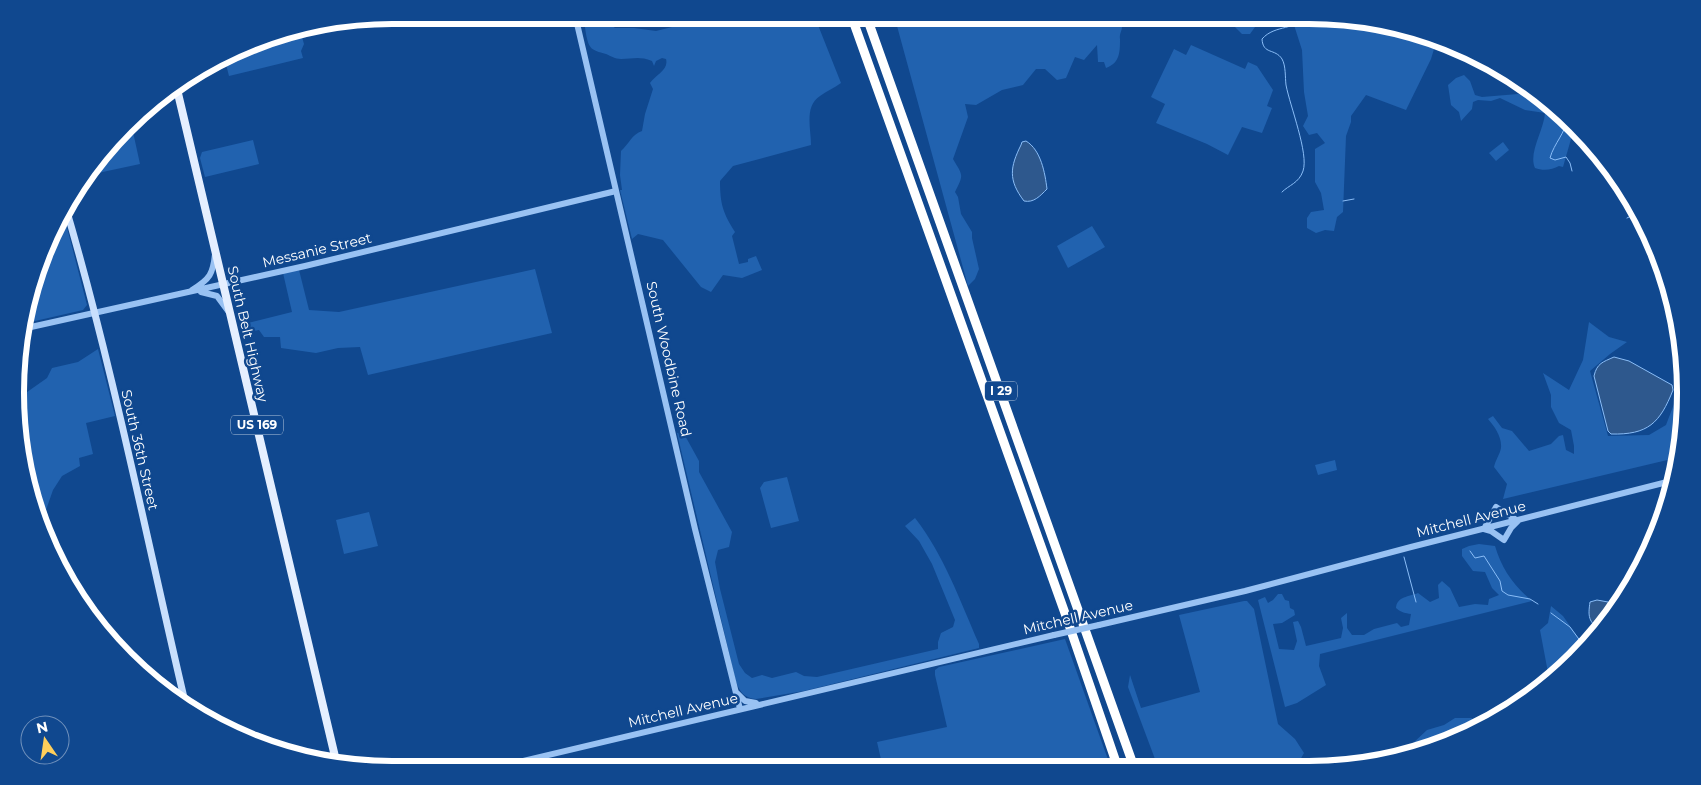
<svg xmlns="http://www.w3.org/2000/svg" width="1701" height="785" font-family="Montserrat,sans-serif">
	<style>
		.green { fill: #2162af }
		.water { fill: #2e588d; stroke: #8abdf7 }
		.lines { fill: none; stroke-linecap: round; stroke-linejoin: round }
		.stream { stroke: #8abdf7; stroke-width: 1 }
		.tertiary { stroke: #99c2f3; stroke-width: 6 }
		.secondary { stroke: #c8dffd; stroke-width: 7 }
		.primary { stroke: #e5efff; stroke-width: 8 }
		.motorway { stroke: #fff; stroke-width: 9 }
		.tertiary-bridge { stroke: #99c2f3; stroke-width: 6 }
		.labels { text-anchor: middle; stroke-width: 5; stroke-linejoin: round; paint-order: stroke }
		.shield { fill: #10488f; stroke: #b7c8dd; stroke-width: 1 }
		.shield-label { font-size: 12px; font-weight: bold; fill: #fff }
		.street-label { font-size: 14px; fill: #fff; stroke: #10488f }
		.rim { fill: none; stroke: #fff; stroke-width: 6 }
	</style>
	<rect width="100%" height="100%" fill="#10488f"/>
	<!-- green -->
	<path class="green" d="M 588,15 L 598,15 L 615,28 L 634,28 L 656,31 L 704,19 L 706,15 L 814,15 L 841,83 C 834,88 827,91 820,96 C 804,106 811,129 811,145 L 733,166 L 720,181 C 720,204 723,213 735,232 L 732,236 L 739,264 L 748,262 L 748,259 L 756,256 L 762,270 L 742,278 L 723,275 L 711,292 L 701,287 L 663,240 L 638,234 L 632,239 L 620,190 L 622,190 L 620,175 L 621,151 C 629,144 632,134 642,131 L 645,114 L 653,89 L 650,83 C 656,74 669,70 666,59 L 662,58 L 656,61 L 654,66 L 652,61 C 639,56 633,59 621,59 C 615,59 611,56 606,54 C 591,50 589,49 586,34 C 585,26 583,22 588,15 Z
		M 894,15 L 1122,15 C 1121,20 1122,22 1122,27 C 1122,31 1119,34 1120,39 C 1120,52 1120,63 1106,68 L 1104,62 L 1098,62 L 1097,45 L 1084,60 L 1075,57 L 1066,78 L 1057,80 L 1045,69 L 1036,69 L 1023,85 L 1002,90 L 976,105 L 965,104 L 968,117 L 953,159 C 963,176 964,174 955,192 L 958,197 L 961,214 L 972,232 L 972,238 L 979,269 L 975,279 L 968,286 Z
		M 1213,15 L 1309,15 L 1382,22 L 1437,39 L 1431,59 L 1406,110 L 1366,95 L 1351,116 L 1351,122 L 1346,136 L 1343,212 L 1337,217 L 1334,231 L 1325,230 L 1316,233 L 1307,228 L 1307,218 L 1311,212 L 1324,210 L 1321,193 L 1315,182 L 1315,149 L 1325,143 L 1317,133 L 1309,135 L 1303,126 L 1308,116 L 1304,92 L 1302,50 L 1294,25 L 1286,20 L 1260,20 L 1250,34 L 1242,34 L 1231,23 Z
		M 300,30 L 304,44 L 301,51 L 303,58 L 229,76 L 224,56 L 271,35 Z
		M 1191,45 L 1245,69 L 1248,62 L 1257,66 L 1273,90 L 1267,106 L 1272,108 L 1262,133 L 1242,127 L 1228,155 L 1207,144 L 1156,123 L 1165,104 L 1151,97 L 1174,49 L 1186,55 Z
		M 1464,75 L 1470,81 L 1475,95 L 1482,97 L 1518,94 L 1536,97 L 1538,95 L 1575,125 L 1563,167 L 1559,166 C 1552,170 1543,171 1535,168 C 1528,153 1544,130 1545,113 L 1525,110 L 1500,98 L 1491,101 L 1478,100 L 1473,102 L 1472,109 L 1461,121 L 1459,112 L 1451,105 L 1448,85 L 1456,78 Z
		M 133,132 L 140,164 L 98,173 L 99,164 L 122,135 Z
		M 253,140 L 259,164 L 205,177 L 200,158 L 202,152 Z
		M 1503,142 L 1509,150 L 1496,161 L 1489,153 Z
		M 63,212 L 87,305 L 83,310 L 22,324 L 22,319 Z
		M 1092,226 L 1105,247 L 1068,268 L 1057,246 Z
		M 535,269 L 552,333 L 368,375 L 360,347 L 338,348 L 316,353 L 281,348 L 280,337 L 264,337 L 259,330 L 250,332 L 244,324 L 292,312 L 283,273 L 299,270 L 309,310 L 339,312 Z
		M 1589,322 L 1609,337 L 1627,342 L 1610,354 L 1590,371 L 1608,436 L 1649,435 L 1666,425 L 1682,383 L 1685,401 L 1680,457 L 1503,499 L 1507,484 L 1494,467 C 1495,461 1500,454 1501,448 C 1502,437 1495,427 1488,419 L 1493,416 L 1502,428 L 1512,431 L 1529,451 L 1551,444 L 1559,436 L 1563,435 L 1566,450 L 1574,454 L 1574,446 L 1571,430 L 1559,423 L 1551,407 L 1551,395 L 1543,373 L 1569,390 L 1583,360 Z
		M 98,349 L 115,416 L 86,423 L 93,454 L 79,458 L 80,466 L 62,476 L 53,490 L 46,510 L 55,550 L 65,560 L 57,562 L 43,531 L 31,482 L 28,482 L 18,442 L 20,397 L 47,378 L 52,368 L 78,362 Z
		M 683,432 L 699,461 L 699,472 L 732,532 L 729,547 L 718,550 L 715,562 L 720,589 L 739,664 L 745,673 L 752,678 L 762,675 L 772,678 L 796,672 L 804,676 L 817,677 L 938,649 L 938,642 L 941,633 L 953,627 L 955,620 L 932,564 L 919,541 L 905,526 L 915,518 C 944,555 960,601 979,644 L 979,648 L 804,691 L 756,699 C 744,698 740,692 736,682 L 677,433 Z
		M 1335,460 L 1337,470 L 1318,475 L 1315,465 Z
		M 787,477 L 799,521 L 771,528 L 760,488 L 764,482 Z
		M 369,512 L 378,546 L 344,554 L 336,520 Z
		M 1479,544 L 1495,546 C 1502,569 1513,585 1532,601 L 1320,654 L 1319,666 L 1326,685 L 1297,703 L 1285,707 L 1258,600 L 1265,597 L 1268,603 L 1273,600 L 1278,594 L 1282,594 L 1285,600 L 1289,601 L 1290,608 L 1294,610 L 1295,615 L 1282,623 L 1273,624 L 1279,649 L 1294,650 L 1297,641 L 1293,622 L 1298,621 L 1301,627 L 1306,646 L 1341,638 L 1343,628 L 1341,618 L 1347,613 L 1347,628 L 1352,635 L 1364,635 L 1374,629 L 1397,623 L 1401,627 L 1409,625 L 1411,614 C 1405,613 1402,613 1396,608 C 1397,596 1409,597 1418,593 L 1430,602 L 1439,598 L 1438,585 L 1442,581 L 1450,588 L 1459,607 L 1475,604 L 1488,605 L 1489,599 L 1499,595 L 1492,588 L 1485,572 L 1473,571 L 1462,556 L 1462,549 L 1469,546 Z
		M 1244,601 L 1247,601 L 1254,609 L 1278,724 L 1295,739 L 1304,753 L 1300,760 L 1303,767 L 1158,767 L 1128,687 L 1130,675 L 1141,708 L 1200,692 L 1179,615 Z
		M 1551,606 L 1563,616 L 1584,646 L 1539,692 L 1517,704 L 1549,678 L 1540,630 L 1548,623 Z
		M 1065,639 L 1111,768 L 883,768 L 877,742 L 947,727 L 935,675 L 935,670 L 939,667 Z
		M 1455,718 L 1471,718 L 1481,723 L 1486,722 L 1453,741 L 1361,766 L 1374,757 L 1412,744 L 1427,730 L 1444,725 Z"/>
	<!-- water -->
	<path class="water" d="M 1026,141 C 1041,150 1045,173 1047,189 C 1040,196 1034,203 1024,201 C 1008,180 1010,167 1021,145 L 1022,142 Z
		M 1614,357 L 1629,361 L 1672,385 L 1673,390 C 1660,423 1648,435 1611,434 L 1608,431 L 1594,376 C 1597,363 1603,362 1614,357 Z
		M 1597,600 L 1608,602 L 1615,609 L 1608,622 L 1601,630 C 1588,622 1588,616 1590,602 Z"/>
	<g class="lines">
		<!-- stream -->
		<path class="stream" d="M 1213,15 L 1215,19 L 1229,25 L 1233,15
			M 1567,118 C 1566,133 1554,143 1550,158 L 1555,160 L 1566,157 L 1570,163 L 1572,171
			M 1282,192 C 1289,185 1299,183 1303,171 C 1309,154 1290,106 1286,85 C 1285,77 1286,66 1282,59 C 1275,48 1263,55 1262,39 C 1275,24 1297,31 1307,15
			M 1343,201 L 1354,199
			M 1627,218 L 1633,215 L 1637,211
			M 1470,551 L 1475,558 L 1484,556 L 1500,581 L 1502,591 L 1508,595 L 1530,599 L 1538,604
			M 1404,557 L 1416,602
			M 1551,613 L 1570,627 L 1584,646"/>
		<!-- tertiary -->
		<path class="tertiary" d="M 575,15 L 695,529 L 740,709
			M 192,290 C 210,279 213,274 215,254
			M 201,292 L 217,296 L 228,311
			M 22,329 L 305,266 L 616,191
			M 1496,507 L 1518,521 L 1511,528 L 1504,540 L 1491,531 L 1484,529 Z
			M 1099,625 L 1245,591 L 1411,547 L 1675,480
			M 737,693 L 745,701 L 756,703
			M 485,770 L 1054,635"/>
		<!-- secondary -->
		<path class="secondary" d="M 65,205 C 113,368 146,536 185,702"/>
		<!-- primary -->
		<path class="primary" d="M 176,85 L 337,765"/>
		<!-- motorway -->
		<path class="motorway" d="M 851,15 L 1066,616 L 1118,768
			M 866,15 L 1134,767"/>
		<!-- tertiary-bridge -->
		<path class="tertiary-bridge" d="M 1054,635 L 1099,625"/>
	</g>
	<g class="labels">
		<!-- shield labels -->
		<g class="shield">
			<rect x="985" y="381.5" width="32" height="19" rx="4"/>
			<rect x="231" y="415.5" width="52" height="19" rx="4"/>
		</g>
		<g class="shield-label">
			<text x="1001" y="395">I 29</text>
			<text x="257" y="429">US 169</text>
		</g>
		<!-- street labels -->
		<g class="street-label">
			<text transform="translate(317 250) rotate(-13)" y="5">Messanie Street</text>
			<text transform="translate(248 334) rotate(77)" y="5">South Belt Highway</text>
			<text transform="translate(669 359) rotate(77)" y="5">South Woodbine Road</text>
			<text transform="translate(140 450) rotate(77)" y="5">South 36th Street</text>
			<text transform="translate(1471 519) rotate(-14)" y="5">Mitchell Avenue</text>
			<text transform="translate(1078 617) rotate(-13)" y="5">Mitchell Avenue</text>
			<text transform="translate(683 710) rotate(-13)" y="5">Mitchell Avenue</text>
		</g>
	</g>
	<!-- crop -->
	<path d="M0 0H1701V785H0ZM392 24H1309A368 368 0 0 1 1677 392V393A368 368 0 0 1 1309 761H392A368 368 0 0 1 24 393V392A368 368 0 0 1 392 24Z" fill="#10488f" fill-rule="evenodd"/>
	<path class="rim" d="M392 24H1309A368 368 0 0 1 1677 392V393A368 368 0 0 1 1309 761H392A368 368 0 0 1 24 393V392A368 368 0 0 1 392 24Z"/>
	<!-- north arrow -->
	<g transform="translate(45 740) rotate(347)"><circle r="24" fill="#10488f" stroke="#7091bc"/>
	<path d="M0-4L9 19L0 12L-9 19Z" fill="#ffcf5b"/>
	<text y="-8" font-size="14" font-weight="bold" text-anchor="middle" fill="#ffffff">N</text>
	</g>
</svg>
